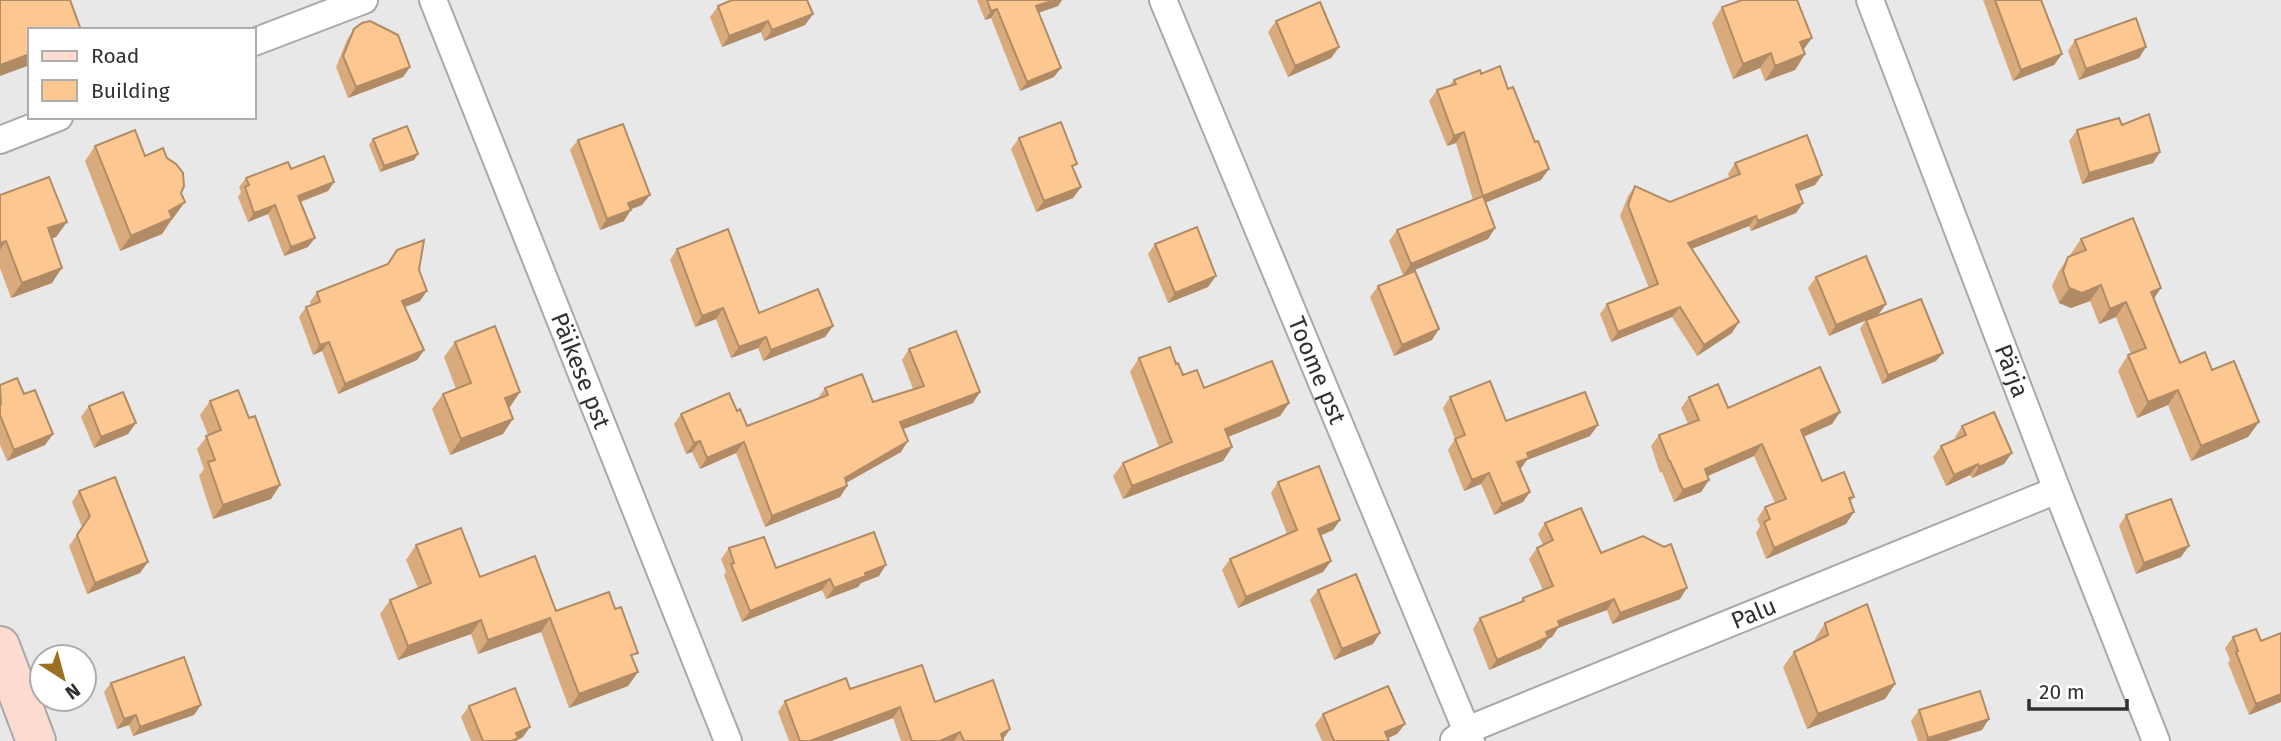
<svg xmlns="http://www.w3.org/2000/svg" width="2281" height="741" font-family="'Fira Sans',sans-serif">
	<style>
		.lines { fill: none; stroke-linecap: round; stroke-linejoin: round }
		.street-casing { stroke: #a9a9ab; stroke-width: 30 }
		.secondary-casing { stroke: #a9a9ab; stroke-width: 42 }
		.street { stroke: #fff; stroke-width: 26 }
		.secondary { stroke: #fedbd0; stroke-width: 38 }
		.wall { fill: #d9ab7c }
		.shaded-wall { fill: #b08b65 }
		.building { fill: #fcc790; stroke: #b08b65; stroke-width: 2 }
		.labels { text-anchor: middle; stroke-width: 5; stroke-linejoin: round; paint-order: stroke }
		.street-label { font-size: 24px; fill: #313132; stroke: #fff }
	</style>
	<rect width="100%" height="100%" fill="#e8e8e9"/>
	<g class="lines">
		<defs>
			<g id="street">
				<path id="s1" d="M 433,0 L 728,741"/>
				<path id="s2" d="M 1163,0 L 1471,741"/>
				<path id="s3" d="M 1870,0 L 2057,490 L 2156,741"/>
				<path d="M 254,42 L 364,0"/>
				<path d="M 0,140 L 59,117"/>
				<path id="s4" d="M 1454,740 L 1467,730 L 2057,490"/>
			</g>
			<path id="secondary" d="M 0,646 L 36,741"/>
		</defs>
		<!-- street casing -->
		<use href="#street" class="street-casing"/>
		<!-- secondary casing -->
		<use href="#secondary" class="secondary-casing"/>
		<!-- street -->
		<use href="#street" class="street"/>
		<!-- secondary -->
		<use href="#secondary" class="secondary"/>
	</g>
	<!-- wall -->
	<path class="wall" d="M 977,0 L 1062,0 L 1058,6 L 1038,13 L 1054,77 L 1020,91 L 991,18 L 985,20 Z
		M 1983,0 L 2041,0 L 2062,54 L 2054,65 L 2013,81 Z
		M 718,6 L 813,14 L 805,25 L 764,41 L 761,32 L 722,47 L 710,17 Z
		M 1722,7 L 1803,49 L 1805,54 L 1795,70 L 1765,81 L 1760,68 L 1733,79 L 1712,23 Z
		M 1276,21 L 1339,47 L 1331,58 L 1288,77 L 1268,32 Z
		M 354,29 L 410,67 L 403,77 L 348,98 L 336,67 L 347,40 Z
		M 2075,40 L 2146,47 L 2139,58 L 2079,80 L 2068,51 Z
		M 1481,74 L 1541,180 L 1485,202 L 1495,228 L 1488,239 L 1403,275 L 1389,241 L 1397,230 L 1473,200 L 1456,143 L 1447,146 L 1429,101 L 1437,90 L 1450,85 L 1454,80 Z
		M 2122,125 L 2160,152 L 2153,163 L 2082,184 L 2069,141 L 2077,130 Z
		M 1019,138 L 1074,169 L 1081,187 L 1073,198 L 1036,212 L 1011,149 Z
		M 373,139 L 418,154 L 414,160 L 380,172 L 369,145 Z
		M 578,140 L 642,205 L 631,209 L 624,221 L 600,230 L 570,150 Z
		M 95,146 L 145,156 L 181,193 L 174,217 L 162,234 L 120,251 L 85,161 Z
		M 1735,163 L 1822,175 L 1815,185 L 1799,191 L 1803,203 L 1796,213 L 1751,231 L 1749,226 L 1692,249 L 1732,333 L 1697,356 L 1672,317 L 1611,342 L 1600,314 L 1607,304 L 1649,288 L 1620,216 L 1628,196 L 1635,186 L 1670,202 L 1730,178 L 1728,174 Z
		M 291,169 L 334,182 L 328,191 L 301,202 L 308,247 L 284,256 L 268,214 L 248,222 L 238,197 L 241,192 L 239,187 L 246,178 Z
		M 0,195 L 67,222 L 56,237 L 52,238 L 52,283 L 11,298 L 0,268 Z
		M 2081,239 L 2154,298 L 2180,363 L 2212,370 L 2259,422 L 2248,437 L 2191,461 L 2168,405 L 2137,418 L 2118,371 L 2128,355 L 2131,354 L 2116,317 L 2099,324 L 2090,301 L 2071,308 L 2059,303 L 2052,286 L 2058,273 L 2068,257 L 2071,256 L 2070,255 Z
		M 1155,244 L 1208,287 L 1168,303 L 1148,254 Z
		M 677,249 L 759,313 L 833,326 L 825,337 L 763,361 L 758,348 L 731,358 L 716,319 L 695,327 L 670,260 Z
		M 387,264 L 419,270 L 420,301 L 404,307 L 424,350 L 417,360 L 338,394 L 322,351 L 313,355 L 299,317 L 306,307 L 311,305 L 310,302 L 317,292 Z
		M 1816,277 L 1886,304 L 1878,315 L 1829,336 L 1808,288 Z
		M 1378,286 L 1432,340 L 1394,356 L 1370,297 Z
		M 1866,320 L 1936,361 L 1882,384 L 1860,329 Z
		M 455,342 L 509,407 L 503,434 L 450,455 L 432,409 L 443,394 L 456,389 L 444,357 Z
		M 909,349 L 973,403 L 903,429 L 901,452 L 846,483 L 847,486 L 840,497 L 765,527 L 736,453 L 700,469 L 692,452 L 686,454 L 674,424 L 681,414 L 737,411 L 747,426 L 818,398 L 825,388 L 873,402 L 913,389 L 902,360 Z
		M 1139,358 L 1176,364 L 1183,375 L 1204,388 L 1289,403 L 1280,416 L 1228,437 L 1232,447 L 1223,461 L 1123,499 L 1113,476 L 1123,463 L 1159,447 L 1130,372 Z
		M 0,385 L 24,394 L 53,434 L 45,445 L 7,461 L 0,445 Z
		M 1450,397 L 1506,421 L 1590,436 L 1527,460 L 1520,469 L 1530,492 L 1523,502 L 1494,515 L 1481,484 L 1464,491 L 1448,450 L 1455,439 L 1443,408 Z
		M 1689,397 L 1728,408 L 1840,412 L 1832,424 L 1804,437 L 1822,481 L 1854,497 L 1850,502 L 1846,524 L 1766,559 L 1756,533 L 1760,526 L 1757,519 L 1765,507 L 1775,503 L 1754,456 L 1707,476 L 1709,480 L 1701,492 L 1674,502 L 1662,472 L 1660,473 L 1651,446 L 1659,435 L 1688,424 L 1681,408 Z
		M 210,401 L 249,418 L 280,485 L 271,499 L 213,519 L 199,476 L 204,469 L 197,449 L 208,435 L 200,415 Z
		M 89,406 L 136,423 L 128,434 L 94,448 L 81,417 Z
		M 1962,426 L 2004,464 L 1972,478 L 1970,475 L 1946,486 L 1933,457 L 1941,446 L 1956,440 L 1955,437 Z
		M 1278,482 L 1340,520 L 1333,530 L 1320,536 L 1331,561 L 1323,572 L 1238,608 L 1222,570 L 1230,559 L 1287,534 L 1271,493 Z
		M 79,491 L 140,573 L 87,594 L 69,546 L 82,527 L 72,502 Z
		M 2126,515 L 2181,557 L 2136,574 L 2119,526 Z
		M 1545,523 L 1601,553 L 1680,599 L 1612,624 L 1607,610 L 1558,628 L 1552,637 L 1548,639 L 1541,648 L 1489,670 L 1473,629 L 1480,618 L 1519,603 L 1523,598 L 1543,590 L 1529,559 L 1537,548 L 1543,545 L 1538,534 Z
		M 416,545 L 480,577 L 556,611 L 633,660 L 638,672 L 628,686 L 569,708 L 541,632 L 478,654 L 471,634 L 398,660 L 380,614 L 390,600 L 418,588 L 406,560 Z
		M 729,548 L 776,568 L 879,576 L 861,583 L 858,587 L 826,599 L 822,590 L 742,622 L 724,575 L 726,572 L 721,559 Z
		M 1318,590 L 1373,644 L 1334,660 L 1310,600 Z
		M 1825,623 L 1895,684 L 1885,699 L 1807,729 L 1783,667 L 1794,652 L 1815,641 L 1815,639 Z
		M 2233,637 L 2281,702 L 2249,715 L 2228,663 L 2230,660 L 2225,648 Z
		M 111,683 L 194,715 L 133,736 L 129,725 L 117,729 L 104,692 Z
		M 850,689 L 935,702 L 1010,729 L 1003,740 L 1003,741 L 901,741 L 893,718 L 831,741 L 789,741 L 778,712 L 785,701 Z
		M 469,706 L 523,737 L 516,741 L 471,741 L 461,717 Z
		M 1919,710 L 1982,730 L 1947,741 L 1918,741 L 1911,721 Z
		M 1323,714 L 1405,724 L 1397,734 L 1388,738 L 1389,741 L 1322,741 L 1315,725 Z"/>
	<!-- shaded-wall -->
	<path class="shaded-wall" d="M 1055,0 L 1062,0 L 1058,6 L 1029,16 L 1036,6 Z
		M 997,9 L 991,18 L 985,20 L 991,11 Z
		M 813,14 L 805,25 L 764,41 L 772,30 Z
		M 768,21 L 761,32 L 722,47 L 729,36 Z
		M 1812,38 L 1801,53 L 1800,42 Z
		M 1339,47 L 1331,58 L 1288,77 L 1295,66 Z
		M 2146,47 L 2139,58 L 2079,80 L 2086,69 Z
		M 1771,53 L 1760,68 L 1733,79 L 1743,64 Z
		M 30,54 L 30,65 L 0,76 L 0,65 Z
		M 1805,54 L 1795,70 L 1765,81 L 1775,66 Z
		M 2062,54 L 2054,65 L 2013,81 L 2021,70 Z
		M 410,67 L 403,77 L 348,98 L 356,87 Z
		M 1061,68 L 1054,77 L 1020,91 L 1027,82 Z
		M 1464,132 L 1456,143 L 1447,146 L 1454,136 Z
		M 2160,152 L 2153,163 L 2082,184 L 2089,173 Z
		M 418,154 L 414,160 L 380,172 L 384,166 Z
		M 1549,169 L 1541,180 L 1475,207 L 1483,196 Z
		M 1822,175 L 1815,185 L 1789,195 L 1796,185 Z
		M 334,182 L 328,191 L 291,205 L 298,196 Z
		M 1081,187 L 1073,198 L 1036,212 L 1044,201 Z
		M 650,195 L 642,205 L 621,213 L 628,203 Z
		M 185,202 L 174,217 L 171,219 L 172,218 L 162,234 L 120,251 L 131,236 L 169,211 Z
		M 1803,203 L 1796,213 L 1751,231 L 1758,221 Z
		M 275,205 L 268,214 L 248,222 L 254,213 Z
		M 631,210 L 624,221 L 600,230 L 607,219 Z
		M 1756,216 L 1749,226 L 1681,253 L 1688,243 Z
		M 67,222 L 56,237 L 37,244 L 48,228 Z
		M 1495,228 L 1488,239 L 1403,275 L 1411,264 Z
		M 315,238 L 308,247 L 284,256 L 291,247 Z
		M 6,241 L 0,250 L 0,243 Z
		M 62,268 L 52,283 L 11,298 L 22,283 Z
		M 1216,276 L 1208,287 L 1168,303 L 1175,293 Z
		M 2101,285 L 2090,301 L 2071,308 L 2059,303 L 2069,288 Z
		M 2161,288 L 2151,303 L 2151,292 Z
		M 427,291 L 420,301 L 395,311 L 402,301 Z
		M 2126,302 L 2116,317 L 2099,324 L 2110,309 Z
		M 1886,304 L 1878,315 L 1829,336 L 1836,325 Z
		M 1680,307 L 1672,317 L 1611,342 L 1618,332 Z
		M 723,308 L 716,319 L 695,327 L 702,316 Z
		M 1739,322 L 1732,333 L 1697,356 L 1704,345 Z
		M 833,326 L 825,337 L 763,361 L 771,350 Z
		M 1439,329 L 1432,340 L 1394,356 L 1402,345 Z
		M 766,337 L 758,348 L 731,358 L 739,347 Z
		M 329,342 L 322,351 L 313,355 L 320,345 Z
		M 424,350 L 417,360 L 338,394 L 345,384 Z
		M 1943,353 L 1936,361 L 1882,384 L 1888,375 Z
		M 2178,390 L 2168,405 L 2137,418 L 2148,402 Z
		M 520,392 L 510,407 L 495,413 L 505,398 Z
		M 980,392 L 973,403 L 893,433 L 900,422 Z
		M 1289,403 L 1280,416 L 1215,442 L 1225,429 Z
		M 1840,412 L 1832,424 L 1793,441 L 1801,430 Z
		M 513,419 L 503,434 L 450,455 L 461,439 Z
		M 2259,422 L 2248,437 L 2191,461 L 2201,446 Z
		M 136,423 L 128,434 L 94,448 L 101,437 Z
		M 1598,425 L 1590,436 L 1527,460 L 1521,468 L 1510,473 L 1517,462 L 1527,453 Z
		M 53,434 L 45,445 L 7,461 L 14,450 Z
		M 700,441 L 692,452 L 686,454 L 694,443 Z
		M 908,441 L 901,452 L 837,488 L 845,478 Z
		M 744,442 L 736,453 L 700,469 L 707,458 Z
		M 1762,444 L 1754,456 L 1696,481 L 1705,469 Z
		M 1232,447 L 1223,461 L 1123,499 L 1132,486 Z
		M 2012,453 L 2004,464 L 1972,478 L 1979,467 Z
		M 1978,464 L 1970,475 L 1946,486 L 1954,475 Z
		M 1489,473 L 1481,484 L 1464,491 L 1472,480 Z
		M 1709,480 L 1701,492 L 1674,502 L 1683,490 Z
		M 280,485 L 271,499 L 213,519 L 223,505 Z
		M 847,486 L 840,497 L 765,527 L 772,516 Z
		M 1530,492 L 1523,502 L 1494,515 L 1502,504 Z
		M 1854,512 L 1846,524 L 1766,559 L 1774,548 Z
		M 1340,520 L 1333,530 L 1310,540 L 1318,529 Z
		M 2189,546 L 2181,557 L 2136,574 L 2144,563 Z
		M 1331,561 L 1323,572 L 1238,608 L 1246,597 Z
		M 148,562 L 140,573 L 87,594 L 95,583 Z
		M 886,565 L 879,576 L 861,583 L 858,587 L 826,599 L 834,588 L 865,573 Z
		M 830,579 L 822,590 L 742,622 L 750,611 Z
		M 1687,588 L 1680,599 L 1612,624 L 1620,613 Z
		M 1614,599 L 1607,610 L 1558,628 L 1552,637 L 1548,639 L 1541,648 L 1489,670 L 1497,660 L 1546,632 L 1558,621 Z
		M 550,618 L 541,632 L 478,654 L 488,640 Z
		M 481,620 L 471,634 L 398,660 L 408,646 Z
		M 1380,633 L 1373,644 L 1334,660 L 1342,649 Z
		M 638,672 L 628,686 L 569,708 L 579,694 Z
		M 1895,684 L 1885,699 L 1807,729 L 1818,714 Z
		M 2281,694 L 2281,702 L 2249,715 L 2256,704 Z
		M 201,705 L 194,715 L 133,736 L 140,727 Z
		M 900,707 L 893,718 L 831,741 L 810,741 Z
		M 136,715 L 129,725 L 117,729 L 124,719 Z
		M 1989,719 L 1982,730 L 1947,741 L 1926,741 L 1928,738 Z
		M 1405,724 L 1397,734 L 1382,741 L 1385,732 Z
		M 530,727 L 523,737 L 516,741 L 510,741 L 516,733 Z
		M 1010,729 L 1002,740 L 1001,734 Z
		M 960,732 L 954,741 L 940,741 Z"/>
	<!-- building -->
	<path class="building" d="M 0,0 L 70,0 L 81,30 L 30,30 L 30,54 L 0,65 Z
		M 732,0 L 807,0 L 813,14 L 772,30 L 768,21 L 729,36 L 718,6 Z
		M 987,0 L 1055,0 L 1036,6 L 1061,68 L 1027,82 L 997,9 L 991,11 Z
		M 1742,0 L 1797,0 L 1812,38 L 1800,42 L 1805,54 L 1775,66 L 1771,53 L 1743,64 L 1722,7 Z
		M 1995,0 L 2041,0 L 2062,54 L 2021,70 Z
		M 1320,2 L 1339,47 L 1295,66 L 1276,21 Z
		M 2136,18 L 2146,47 L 2086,69 L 2075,40 Z
		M 370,21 L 398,35 L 410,67 L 356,87 L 343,56 L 354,29 L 362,23 Z
		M 1500,66 L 1508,89 L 1513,87 L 1535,142 L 1538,141 L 1549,169 L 1483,196 L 1464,132 L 1454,136 L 1437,90 L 1456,84 L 1454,80 L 1480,70 L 1481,74 Z
		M 2149,114 L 2160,152 L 2089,173 L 2077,130 L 2119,118 L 2122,125 Z
		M 1061,122 L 1077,164 L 1072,166 L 1081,187 L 1044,201 L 1019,138 Z
		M 623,124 L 650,195 L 628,203 L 631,210 L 607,219 L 578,140 Z
		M 407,126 L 418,154 L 384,166 L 373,139 Z
		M 135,130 L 145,156 L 163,148 L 167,158 L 176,164 L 183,173 L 184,186 L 181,193 L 185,202 L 169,211 L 172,218 L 131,236 L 95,146 Z
		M 1807,135 L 1822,175 L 1796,185 L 1803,203 L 1758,221 L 1756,216 L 1688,243 L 1739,322 L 1704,345 L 1680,307 L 1618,332 L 1607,304 L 1658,284 L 1628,205 L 1635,186 L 1670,202 L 1740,174 L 1735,163 Z
		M 324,156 L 334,182 L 298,196 L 315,238 L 291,247 L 275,205 L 254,213 L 245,187 L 249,185 L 246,178 L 288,162 L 291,169 Z
		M 49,177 L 67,222 L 48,228 L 62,268 L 22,283 L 6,241 L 0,243 L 0,195 Z
		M 1483,196 L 1495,228 L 1411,264 L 1397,230 Z
		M 2133,218 L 2161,288 L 2151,292 L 2180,363 L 2205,352 L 2212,370 L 2234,361 L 2259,422 L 2201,446 L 2178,390 L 2148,402 L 2128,355 L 2146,348 L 2126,302 L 2110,309 L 2101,285 L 2082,293 L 2069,288 L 2063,271 L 2068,257 L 2086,250 L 2081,239 Z
		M 1197,227 L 1216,276 L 1175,293 L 1155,244 Z
		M 728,229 L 759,313 L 818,289 L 833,326 L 771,350 L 766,337 L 739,347 L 723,308 L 702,316 L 677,249 Z
		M 424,240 L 419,270 L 427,291 L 402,301 L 424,350 L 345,384 L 329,342 L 320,345 L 306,307 L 320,302 L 317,292 L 388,264 L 397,250 Z
		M 1866,256 L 1886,304 L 1836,325 L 1816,277 Z
		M 1415,271 L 1439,329 L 1402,345 L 1378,286 Z
		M 1921,299 L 1943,353 L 1888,375 L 1866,320 Z
		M 495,326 L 520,392 L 505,398 L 513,419 L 461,439 L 443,394 L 471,383 L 455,342 Z
		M 956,331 L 980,392 L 900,422 L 908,441 L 845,478 L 847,486 L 772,516 L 744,442 L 707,458 L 700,441 L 694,443 L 681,414 L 729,393 L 737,411 L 740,409 L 747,426 L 828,395 L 825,388 L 862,374 L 873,402 L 924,386 L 909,349 Z
		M 1170,347 L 1176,364 L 1178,363 L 1183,375 L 1197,370 L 1204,388 L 1272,361 L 1289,403 L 1225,429 L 1232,447 L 1132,486 L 1123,463 L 1172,442 L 1139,358 Z
		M 1820,367 L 1840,412 L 1801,430 L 1822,481 L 1844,472 L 1854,497 L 1849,498 L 1854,512 L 1774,548 L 1764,522 L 1770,519 L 1765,507 L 1786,499 L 1762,444 L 1705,469 L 1709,480 L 1683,490 L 1670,461 L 1669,461 L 1659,435 L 1699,420 L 1689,397 L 1718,384 L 1728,408 Z
		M 17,378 L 24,394 L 35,390 L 53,434 L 14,450 L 0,415 L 0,404 L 1,404 L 0,385 Z
		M 1490,381 L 1506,421 L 1585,392 L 1598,425 L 1527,453 L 1529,458 L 1517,462 L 1530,492 L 1502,504 L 1489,473 L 1472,480 L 1455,439 L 1465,435 L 1450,397 Z
		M 238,390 L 249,418 L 255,416 L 280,485 L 223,505 L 208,462 L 215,460 L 206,436 L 221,430 L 210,401 Z
		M 123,392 L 136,423 L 101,437 L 89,406 Z
		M 1994,412 L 2012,453 L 1979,467 L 1978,464 L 1954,475 L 1941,446 L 1966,435 L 1962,426 Z
		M 1319,466 L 1340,520 L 1318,529 L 1331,561 L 1246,597 L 1230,559 L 1297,530 L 1278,482 Z
		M 115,477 L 148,562 L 95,583 L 77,535 L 90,516 L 79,491 Z
		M 2171,499 L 2189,546 L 2144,563 L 2126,515 Z
		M 1581,508 L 1601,553 L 1643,536 L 1664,547 L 1671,544 L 1687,588 L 1620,613 L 1614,599 L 1558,621 L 1560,626 L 1546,632 L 1548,637 L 1497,660 L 1480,618 L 1524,601 L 1523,598 L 1553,586 L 1537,548 L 1553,540 L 1545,523 Z
		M 461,528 L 480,577 L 535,556 L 556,611 L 609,592 L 615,609 L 621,607 L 638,653 L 631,655 L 638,672 L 579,694 L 550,618 L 488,640 L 481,620 L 408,646 L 390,600 L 431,583 L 416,545 Z
		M 874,532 L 886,565 L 865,573 L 866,576 L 834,588 L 830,579 L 750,611 L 731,564 L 734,563 L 729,548 L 764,537 L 776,568 Z
		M 1356,574 L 1380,633 L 1342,649 L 1318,590 Z
		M 1867,604 L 1895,684 L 1818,714 L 1794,652 L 1828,635 L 1825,623 Z
		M 2256,629 L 2261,641 L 2281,633 L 2281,694 L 2256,704 L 2236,652 L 2238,651 L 2233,637 Z
		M 184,657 L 201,705 L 140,727 L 136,715 L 124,719 L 111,683 Z
		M 922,665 L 935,702 L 993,680 L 1010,729 L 1001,734 L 1003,741 L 964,741 L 960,732 L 940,741 L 912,741 L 900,707 L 810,741 L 800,741 L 785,701 L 846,678 L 850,689 Z
		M 1388,686 L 1405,724 L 1385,732 L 1389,741 L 1334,741 L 1323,714 Z
		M 515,688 L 530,727 L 516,733 L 518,738 L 512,741 L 483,741 L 469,706 Z
		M 1980,691 L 1989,719 L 1928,738 L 1919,710 Z"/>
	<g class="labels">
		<!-- street labels -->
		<g class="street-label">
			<text dy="8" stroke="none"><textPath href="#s1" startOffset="399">Päikese pst</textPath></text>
			<text dy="8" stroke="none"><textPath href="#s2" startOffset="401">Toome pst</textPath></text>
			<text dy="8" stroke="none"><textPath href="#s3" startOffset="397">Pärja</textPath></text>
			<text dy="8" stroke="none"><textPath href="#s4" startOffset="326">Palu</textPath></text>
		</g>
	</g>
	<!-- legend -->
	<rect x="28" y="28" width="228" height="91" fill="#ffffff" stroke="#adadad" stroke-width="2"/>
	<rect x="42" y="51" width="35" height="10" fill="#fedbd0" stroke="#adadad" stroke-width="2"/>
	<text x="91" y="63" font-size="21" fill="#313132">Road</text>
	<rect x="42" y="80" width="35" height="21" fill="#fcc790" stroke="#adadad" stroke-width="2"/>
	<text x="91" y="98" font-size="21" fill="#313132">Building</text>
	<!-- north arrow -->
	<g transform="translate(63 678) rotate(144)"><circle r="33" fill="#ffffff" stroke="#adadad" stroke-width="2"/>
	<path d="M0-5L12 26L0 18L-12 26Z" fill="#9c7020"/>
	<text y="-10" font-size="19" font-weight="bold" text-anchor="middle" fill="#313132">N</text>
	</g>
	<!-- scale -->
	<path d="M2029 699v10h98v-10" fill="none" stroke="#313132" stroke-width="3.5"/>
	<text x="2039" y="699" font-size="21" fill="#313132" stroke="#ffffff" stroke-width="5" paint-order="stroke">20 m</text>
</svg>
